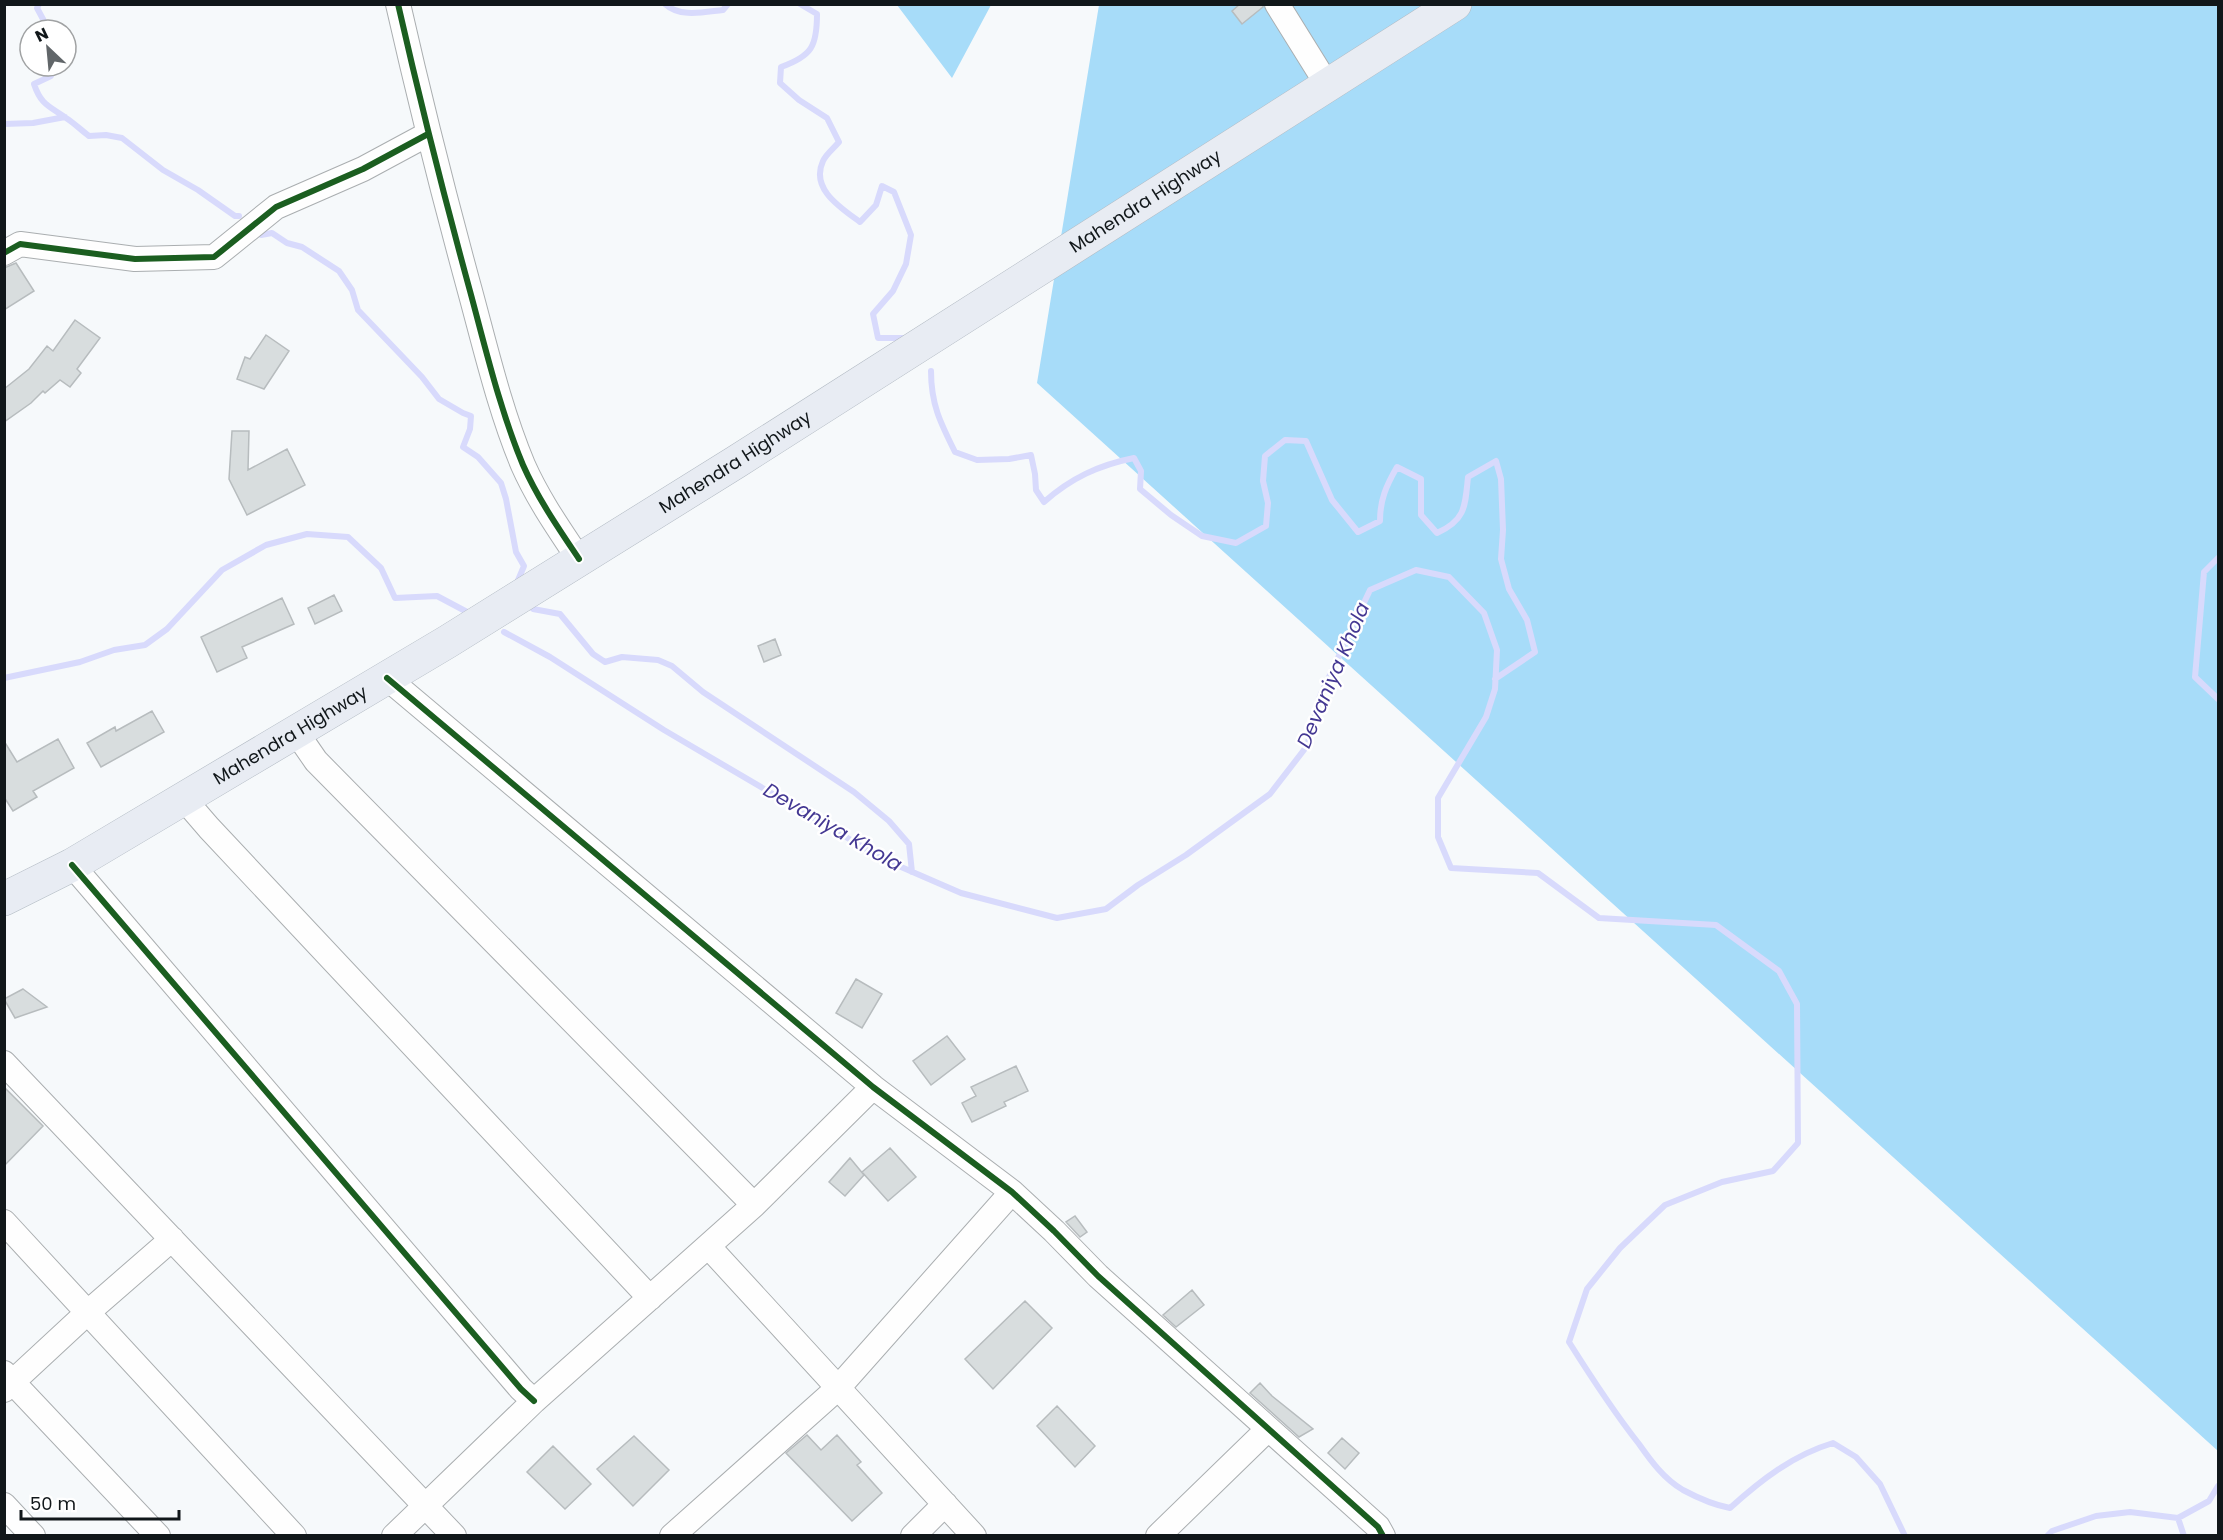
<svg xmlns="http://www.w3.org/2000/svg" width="2223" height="1540" font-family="Poppins,sans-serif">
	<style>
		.forest { fill: #a7dcf9 }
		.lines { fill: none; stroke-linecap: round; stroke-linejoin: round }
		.stream { stroke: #d8dafc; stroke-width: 6 }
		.building { fill: #d8ddde; stroke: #b7bcbe; stroke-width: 1.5 }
		.minor-casing { stroke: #aaaeb0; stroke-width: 26 }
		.trunk-casing { stroke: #b1b9c2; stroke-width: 34 }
		.minor { stroke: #fefefe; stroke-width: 24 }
		.trunk { stroke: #e8ecf3; stroke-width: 33 }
		.cycleway-casing { stroke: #fff; stroke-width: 10 }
		.cycleway { stroke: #1b5e20; stroke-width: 6 }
		.labels { text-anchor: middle; stroke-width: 5; stroke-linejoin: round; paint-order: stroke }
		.street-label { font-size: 18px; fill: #11171a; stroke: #fff }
		.water-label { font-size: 20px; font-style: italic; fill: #443893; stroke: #fff }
	</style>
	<rect width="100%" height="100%" fill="#f6f9fb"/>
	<!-- forest -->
	<path class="forest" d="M 897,5 L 991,5 L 952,78 Z
		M 1099,5 L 2218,5 L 2218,1451 L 1037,383 Z"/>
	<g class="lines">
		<!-- stream -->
		<path class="stream" d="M 39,4 L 37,8 L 44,21 L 39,30
			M 665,4 C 680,18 704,12 723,10 L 728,4
			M 800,4 L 817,14 C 817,46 812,56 781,67 L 780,83 L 799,100 L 827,118 L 839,142 C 834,148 826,154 823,161 C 810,189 841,208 860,222 L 876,205 L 882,186 L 894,192 L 911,235 L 906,264 L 893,291 L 873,314 L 878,338 L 903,338
			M 54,66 L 51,76 L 34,84 C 41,105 49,106 66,118 C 74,123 81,130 89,136 L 106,135 L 122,138 L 163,170 L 198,190 L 235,216 L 239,216
			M 4,124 L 33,123 L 65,117
			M 261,235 L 272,233 L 287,243 L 302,247 L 339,271 L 352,290 L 358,310 L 422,377 L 439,399 L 463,413 L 471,416 L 470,429 L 463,447 L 478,457 L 501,483 L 506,499 L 516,552 L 524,566 L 516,585
			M 931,371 C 931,404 940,422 955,452 L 977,460 L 1009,459 L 1031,455 L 1035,474 L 1036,490 L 1044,502 C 1071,478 1099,465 1134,458 L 1141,471 L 1140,489 L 1171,515 L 1202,536 L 1236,543 L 1266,526 L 1268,503 L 1263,481 L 1265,456 L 1285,440 L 1306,441 L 1332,500 L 1358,532 L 1380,521 C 1380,500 1386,486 1397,467 L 1421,479 L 1421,515 L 1437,533 C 1466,520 1465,506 1468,477 L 1496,461 L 1501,479 L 1503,530 L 1501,559 L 1509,589 L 1527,620 L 1535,652 L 1495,679
			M 2218,558 L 2204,572 L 2195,677 L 2218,699
			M 528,604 L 533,609 L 560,614 L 593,654 L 605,662 L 622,657 L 658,660 L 672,666 L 703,692 L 854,792 L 889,821 L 909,844 L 912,872
			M 504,632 L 550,657 L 664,730 L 885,860 L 961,893 L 1057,918 L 1106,909 L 1138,885 L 1186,855 L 1270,794 L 1307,746 L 1320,696 L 1370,590 L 1416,570 L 1449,577 L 1484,613 L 1497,650 L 1495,689 L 1486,717 L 1438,798 L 1438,837 L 1451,868 L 1538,873 L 1599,918 L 1716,925 L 1779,971 L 1797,1004 L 1798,1143 L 1773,1171 L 1722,1182 L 1665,1205 L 1620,1248 L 1587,1289 L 1569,1342 C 1591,1377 1613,1411 1639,1444 C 1651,1461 1664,1479 1683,1490 C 1698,1498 1714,1505 1730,1508 C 1761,1480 1793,1455 1833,1443 L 1856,1457 L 1880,1484 L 1905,1536
			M 4,678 L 80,662 L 114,650 L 145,645 L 167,629 L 222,570 L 266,545 L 307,534 L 348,537 L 381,568 L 395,598 L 437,596 L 469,613
			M 2178,1518 L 2209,1501 L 2218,1486
			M 2047,1536 L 2052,1531 L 2096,1516 L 2130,1512 L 2178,1518 L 2184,1536"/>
	</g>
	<!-- building -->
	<path class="building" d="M 1240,4 L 1263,4 L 1263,7 L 1242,24 L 1232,11 Z
		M 16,263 L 34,291 L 4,310 L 4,268 Z
		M 75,320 L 100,338 L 77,369 L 81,373 L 70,387 L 60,380 L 45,393 L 43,391 L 31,403 L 4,422 L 4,389 L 29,369 L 47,346 L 53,351 Z
		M 266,335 L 289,351 L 264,389 L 237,379 L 245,357 L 250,359 Z
		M 232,431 L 249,431 L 248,470 L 287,449 L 305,485 L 247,515 L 229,479 Z
		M 334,595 L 342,611 L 315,624 L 308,608 Z
		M 282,598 L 294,624 L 242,647 L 247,658 L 217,672 L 201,637 Z
		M 775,639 L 781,655 L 764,662 L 758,646 Z
		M 152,711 L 164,732 L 101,767 L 87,743 L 115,727 L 116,731 Z
		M 58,739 L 74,768 L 33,791 L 37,797 L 13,811 L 4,797 L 4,741 L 17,762 Z
		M 856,979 L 882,994 L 862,1028 L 836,1013 Z
		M 23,989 L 47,1007 L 15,1018 L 4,999 Z
		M 947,1036 L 965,1059 L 931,1085 L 913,1061 Z
		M 1016,1066 L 1028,1091 L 1004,1102 L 1006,1106 L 972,1122 L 962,1103 L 976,1096 L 971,1087 Z
		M 4,1087 L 43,1126 L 4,1166 Z
		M 890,1148 L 916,1177 L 888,1201 L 862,1172 Z
		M 850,1158 L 864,1175 L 845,1196 L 829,1182 Z
		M 1075,1216 L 1087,1232 L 1080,1237 L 1066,1222 Z
		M 1192,1290 L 1204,1305 L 1176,1327 L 1163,1315 Z
		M 1025,1301 L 1052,1328 L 993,1389 L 965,1359 Z
		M 1260,1383 L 1272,1396 L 1313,1429 L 1299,1437 L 1250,1393 Z
		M 1057,1406 L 1095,1446 L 1075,1467 L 1037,1426 Z
		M 807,1435 L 821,1450 L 837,1435 L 861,1462 L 857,1465 L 882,1493 L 852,1521 L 786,1453 Z
		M 634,1436 L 669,1470 L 633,1506 L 597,1469 Z
		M 1342,1438 L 1359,1453 L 1345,1469 L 1328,1453 Z
		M 553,1446 L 591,1484 L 565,1509 L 527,1472 Z"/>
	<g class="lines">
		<defs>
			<path id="minor" d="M 398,4 C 420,101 444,196 470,291 C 486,350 500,410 523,465 C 538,499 559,529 579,559
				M 1277,4 L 1328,86
				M 4,253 L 20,244 L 135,259 L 214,257 L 276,207 L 363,169 L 428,134
				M 387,678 L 873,1087 L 1012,1192 L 1054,1231 L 1098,1276 L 1378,1527 L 1383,1536
				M 296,732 L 316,761 L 754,1205
				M 184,799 L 209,828 L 650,1298
				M 72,865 L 521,1389 L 534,1401
				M 4,1063 L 454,1536
				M 4,1222 L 294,1536
				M 708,1246 L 974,1536
				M 4,1373 L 158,1536
				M 4,1390 L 87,1313 L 172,1239
				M 4,1505 L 33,1536
				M 394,1536 L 534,1401 L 754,1205 L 873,1087
				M 672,1536 L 838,1388 L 1012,1192
				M 913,1536 L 945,1504
				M 1158,1536 L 1268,1429"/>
			<g id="trunk">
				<path id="s1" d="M 4,899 L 72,865 L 447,642 L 736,462 L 1455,4"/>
			</g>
		</defs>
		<!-- minor casing -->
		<use href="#minor" class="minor-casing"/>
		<!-- trunk casing -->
		<use href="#trunk" class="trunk-casing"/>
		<!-- minor -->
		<use href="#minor" class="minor"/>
		<!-- trunk -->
		<use href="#trunk" class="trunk"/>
		<defs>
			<path id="cycleway" d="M 398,4 C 420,101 444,196 470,291 C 486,350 500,410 523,465 C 538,499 559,529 579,559
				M 4,253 L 20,244 L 135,259 L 214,257 L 276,207 L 363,169 L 428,134
				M 387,678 L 873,1087 L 1012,1192 L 1054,1231 L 1098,1276 L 1378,1527 L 1383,1536
				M 72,865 L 521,1389 L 534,1401"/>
		</defs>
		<!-- cycleway casing -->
		<use href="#cycleway" class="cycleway-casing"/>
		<!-- cycleway -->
		<use href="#cycleway" class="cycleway"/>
	</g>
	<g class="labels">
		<!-- street labels -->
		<g class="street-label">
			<text dy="6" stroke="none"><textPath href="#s1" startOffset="1338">Mahendra Highway</textPath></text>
			<text dy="6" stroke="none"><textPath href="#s1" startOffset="852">Mahendra Highway</textPath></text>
			<text dy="6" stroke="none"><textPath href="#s1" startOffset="330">Mahendra Highway</textPath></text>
		</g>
		<!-- water labels -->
		<g class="water-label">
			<text transform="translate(1333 675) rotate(-67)" y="7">Devaniya Khola</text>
			<text transform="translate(833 827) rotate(30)" y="7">Devaniya Khola</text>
		</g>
	</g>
	<!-- border -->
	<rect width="2223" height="1540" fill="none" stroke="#11171a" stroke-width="12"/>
	<!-- north arrow -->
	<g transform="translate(48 48) rotate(334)"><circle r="28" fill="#ffffff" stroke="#a0a2a3" stroke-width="1.5"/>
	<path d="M0-4.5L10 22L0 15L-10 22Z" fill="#616669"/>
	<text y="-9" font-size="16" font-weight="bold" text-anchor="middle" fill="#11171a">N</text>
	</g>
	<!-- scale -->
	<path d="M21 1510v9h158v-9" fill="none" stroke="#11171a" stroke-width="3"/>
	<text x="30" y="1510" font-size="18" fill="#11171a" stroke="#ffffff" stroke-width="4.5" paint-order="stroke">50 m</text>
</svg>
